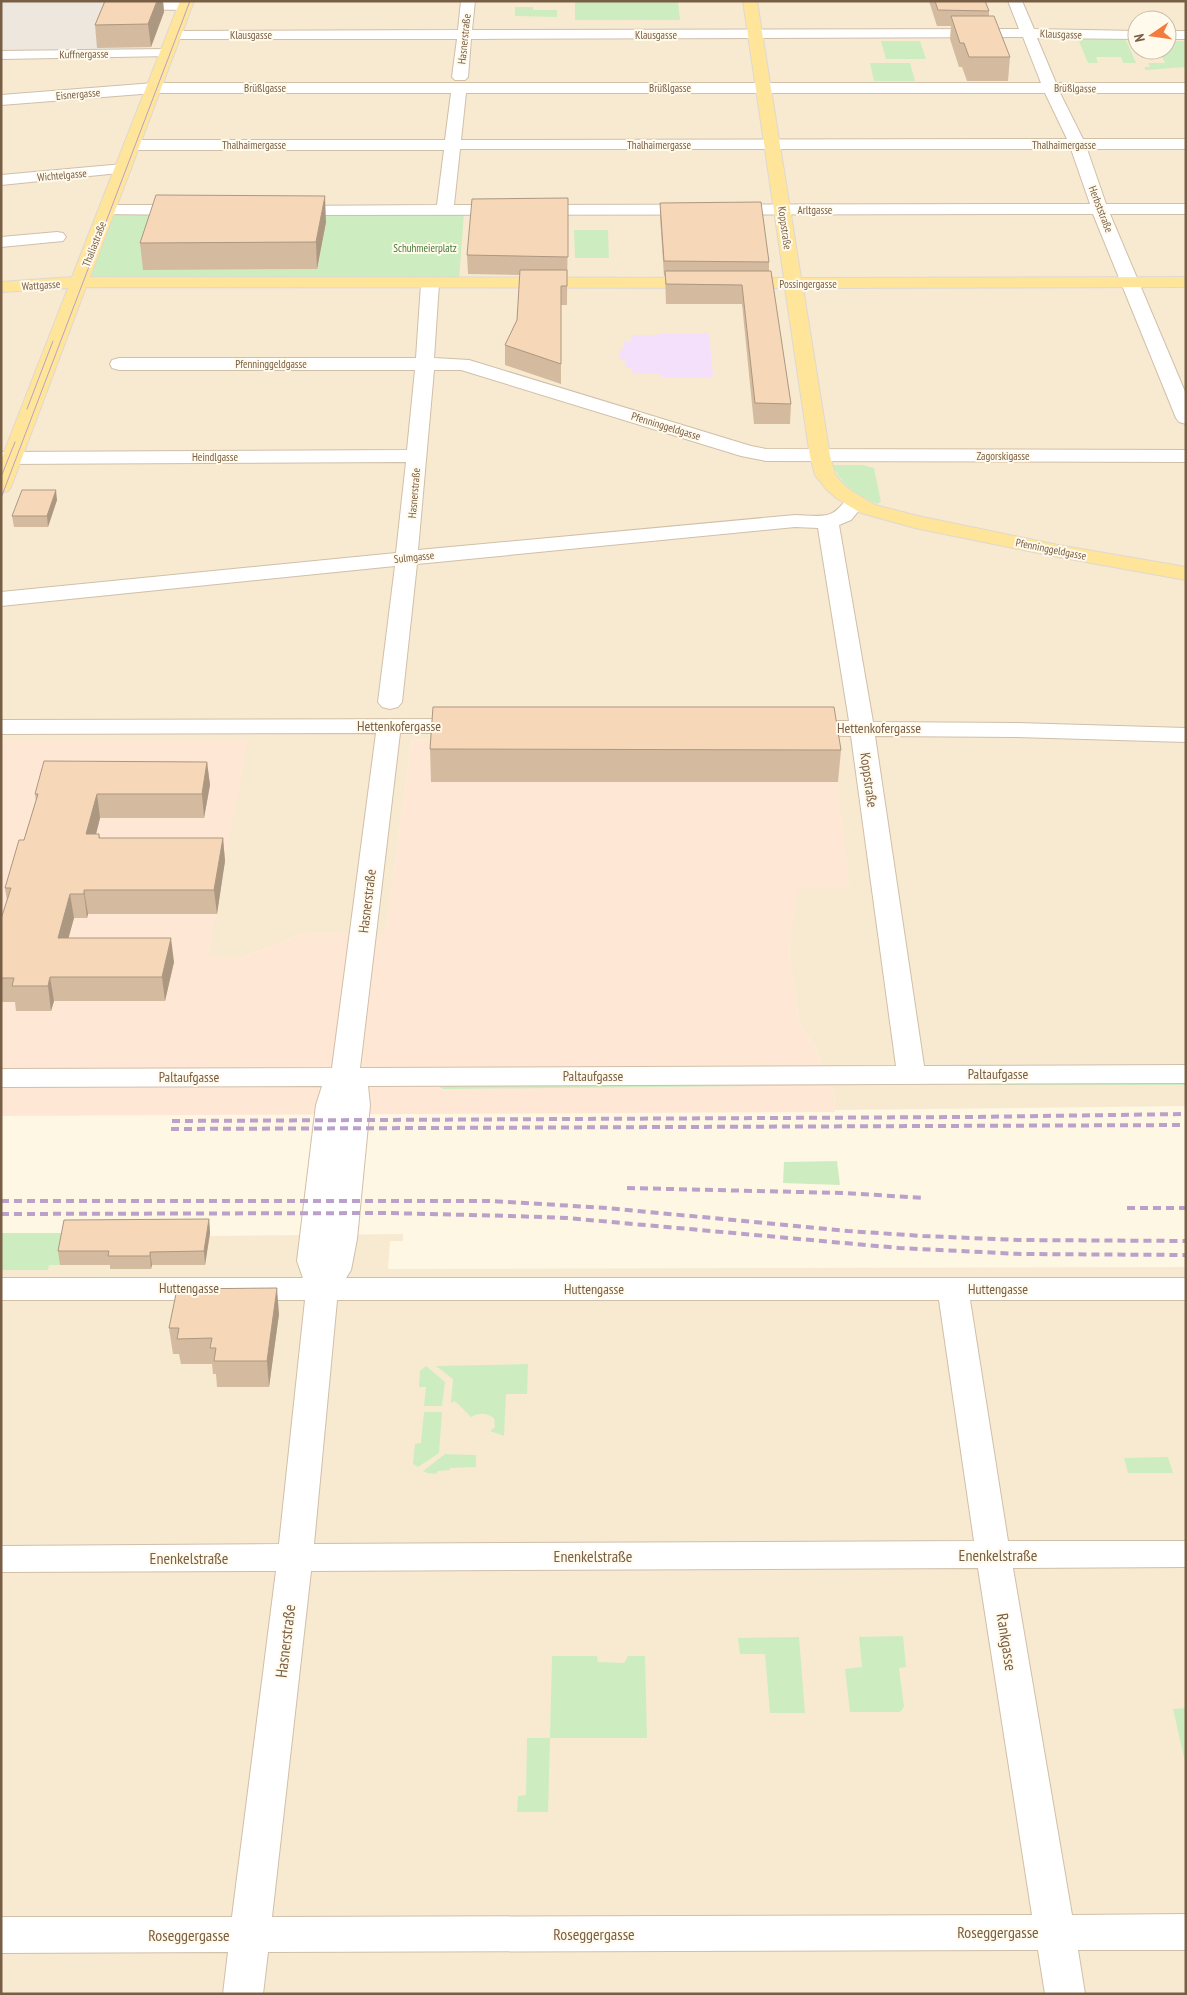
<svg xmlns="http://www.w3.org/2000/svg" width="1187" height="1995" font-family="'PT Sans Narrow',sans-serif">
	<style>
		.residential { fill: #f7ead1; fill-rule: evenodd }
		.commercial { fill: #ffe7d6 }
		.industrial { fill: #ede7de }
		.education { fill: #f4e0fb }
		.green { fill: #cdedc0 }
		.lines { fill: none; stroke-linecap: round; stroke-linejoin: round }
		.minor-casing { stroke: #d1bfa8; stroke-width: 2 }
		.major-casing { stroke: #dfd8d3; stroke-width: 2 }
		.minor { fill: #fff; fill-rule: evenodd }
		.major { fill: #ffe599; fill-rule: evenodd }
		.tram { stroke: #bba0c9; stroke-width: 1 }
		.rail { stroke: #bba0c9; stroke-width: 4; stroke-dasharray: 8 5; stroke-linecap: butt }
		.wall { fill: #d4ba9e }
		.shaded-wall { fill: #ac9781 }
		.building { fill: #f6d8b8; stroke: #ac9781 }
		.labels { text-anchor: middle; stroke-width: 4; stroke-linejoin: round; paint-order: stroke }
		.far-street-label { font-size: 11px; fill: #795e46; stroke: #fffaeb }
		.far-park-label { font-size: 11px; fill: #467a3b; stroke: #fffaeb }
		.street-label { font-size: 14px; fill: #795e46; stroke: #fffaeb }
		.near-street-label { font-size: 16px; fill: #795e46; stroke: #fffaeb }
	</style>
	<rect width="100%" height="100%" fill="#fef7e3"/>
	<!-- residential -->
	<path class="residential" d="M 168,1 L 1186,1 L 1186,1106 L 835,1110 L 834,1096 L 816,1048 L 799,1022 L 789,950 L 797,888 L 849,887 L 434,740 L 412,739 L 385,935 L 304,933 L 243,957 L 207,957 L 247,740 L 1,740 L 1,51 L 149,50 ZM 1137,20 L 1167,20 L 1167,50 L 1137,50 Z
		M 403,1234 L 403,1241 L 390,1241 L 388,1269 L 1186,1267 L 1186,1994 L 1,1994 L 1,1270 L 47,1270 L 49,1265 L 111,1265 L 111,1269 L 151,1269 L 152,1265 L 210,1236 Z"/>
	<!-- commercial -->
	<path class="commercial" d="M 412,739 L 840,755 L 842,766 L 836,767 L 850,887 L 798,889 L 789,950 L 799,1022 L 816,1048 L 834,1096 L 835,1112 L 1,1116 L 1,740 L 248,740 L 208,957 L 243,957 L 304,933 L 385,934 Z"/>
	<!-- industrial -->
	<path class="industrial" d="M 1,1 L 168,1 L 150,50 L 1,51 Z"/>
	<!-- education -->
	<path class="education" d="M 658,333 L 709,333 L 713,377 L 660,377 L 660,374 L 632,374 L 632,368 L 625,368 L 625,360 L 620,360 L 619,349 L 624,349 L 624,341 L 631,341 L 631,335 L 658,335 Z"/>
	<!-- green -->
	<path class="green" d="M 575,1 L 678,1 L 680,20 L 575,20 Z
		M 515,7 L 533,7 L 533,10 L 557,10 L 557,17 L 515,16 Z
		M 1078,39 L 1126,40 L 1136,63 L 1123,63 L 1121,57 L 1096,57 L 1098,63 L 1088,63 Z
		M 881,41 L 920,41 L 926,59 L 886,59 Z
		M 1167,41 L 1186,41 L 1186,67 L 1146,70 L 1144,67 L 1150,67 L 1148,63 L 1165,63 L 1159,50 L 1167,50 Z
		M 870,63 L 910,63 L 915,81 L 874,81 Z
		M 108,210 L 464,213 L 459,280 L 80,282 Z
		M 574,230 L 608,230 L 609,258 L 575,258 Z
		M 833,465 L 863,465 L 874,468 L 881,502 L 877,504 C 859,496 840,485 833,465 Z
		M 984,1078 L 1186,1078 L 1186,1085 L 988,1085 Z
		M 438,1080 L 868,1080 L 869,1085 L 443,1089 L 438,1086 Z
		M 837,1161 L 840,1185 L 783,1183 L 784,1162 Z
		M 1,1233 L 66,1233 L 60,1265 L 49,1265 L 48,1270 L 1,1270 Z
		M 528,1364 L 527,1394 L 506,1394 L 504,1436 L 490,1431 L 495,1427 L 494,1418 C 486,1413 480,1412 471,1417 L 455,1401 L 451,1403 L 453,1379 L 436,1366 Z
		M 426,1366 L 445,1382 L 442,1406 L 424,1406 L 426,1387 L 419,1387 L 420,1371 Z
		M 424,1412 L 442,1412 L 439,1453 L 418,1467 L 413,1464 L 415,1444 L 421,1443 Z
		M 445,1454 L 476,1455 L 476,1467 L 450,1468 L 450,1470 L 438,1471 L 436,1474 L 427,1473 L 423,1471 Z
		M 1168,1457 L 1173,1473 L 1128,1473 L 1124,1458 Z
		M 903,1636 L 906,1667 L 899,1668 L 904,1707 L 900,1712 L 850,1712 L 845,1669 L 862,1667 L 859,1637 Z
		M 799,1637 L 805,1713 L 770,1713 L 765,1654 L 740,1654 L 738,1638 Z
		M 552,1656 L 597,1656 L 598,1662 L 624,1663 L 628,1656 L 645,1656 L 647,1738 L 550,1738 L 548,1812 L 517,1812 L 518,1796 L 526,1795 L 527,1738 L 550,1738 Z
		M 1186,1708 L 1186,1766 L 1173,1709 Z"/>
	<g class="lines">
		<defs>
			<path id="minor" d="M 123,1 L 185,2 L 190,3 L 192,6 L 190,9 L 185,10 L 125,9 L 120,8 L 118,5 Z
				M 461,1 L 475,1 L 472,30 L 1019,29 L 1008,1 L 1022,1 L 1034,29 L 1137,31 L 1137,39 L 1037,38 L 1056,83 L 1186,83 L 1186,93 L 1060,93 L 1083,139 L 1186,139 L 1186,149 L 1087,149 L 1106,204 L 1186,204 L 1186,214 L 1110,214 L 1186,394 L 1186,424 L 1179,422 L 1176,418 L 1093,214 L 290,215 L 284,214 L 282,210 L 284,206 L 437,205 L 444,150 L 132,150 L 126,148 L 124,145 L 126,142 L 132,140 L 445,140 L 451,93 L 154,93 L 1,105 L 1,95 L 154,83 L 1041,83 L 1023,37 L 471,39 L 468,77 L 465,80 L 455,80 L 452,77 L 457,39 L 174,39 L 169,38 L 167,35 L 169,32 L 174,31 L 458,30 ZM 466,93 L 1045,93 L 1067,139 L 461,140 ZM 460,149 L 1071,149 L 1090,204 L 454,205 Z
				M 1167,31 L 1186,31 L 1186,39 L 1167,39 Z
				M 167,49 L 172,50 L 174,53 L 172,56 L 1,59 L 1,51 Z
				M 123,164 L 129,166 L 131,169 L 129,172 L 1,185 L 1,175 Z
				M 108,205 L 189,205 L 195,206 L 197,210 L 195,214 L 189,215 L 102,214 L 100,210 L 102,206 Z
				M 57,232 L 63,233 L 66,237 L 63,241 L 1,247 L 1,237 Z
				M 430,279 L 436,280 L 439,284 L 434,358 L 469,360 L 751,446 L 766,449 L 1186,450 L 1186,462 L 766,461 L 741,456 L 461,370 L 434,370 L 418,550 L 795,515 C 805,515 817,517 827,515 C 844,511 843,492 863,498 L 866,502 L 851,520 L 839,525 L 873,722 L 1017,723 L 1186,728 L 1186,742 L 1017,737 L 875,736 L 924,1066 L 1186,1065 L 1186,1083 L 368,1086 L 370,1105 L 357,1239 L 351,1270 L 346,1278 L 1186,1278 L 1186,1300 L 970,1300 L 1008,1541 L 1186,1541 L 1186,1567 L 1013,1568 L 1072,1915 L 1186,1914 L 1186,1950 L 1078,1950 L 1085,1994 L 1045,1994 L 1038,1950 L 268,1952 L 263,1994 L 223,1994 L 228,1952 L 1,1953 L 1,1917 L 232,1917 L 276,1571 L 1,1572 L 1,1546 L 279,1544 L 305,1300 L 1,1300 L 1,1278 L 303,1278 L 297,1261 L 316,1105 L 322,1086 L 1,1087 L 1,1069 L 332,1068 L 376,733 L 1,734 L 1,720 L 470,719 L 478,721 L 482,726 L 478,731 L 470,733 L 400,733 L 360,1068 L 896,1066 L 851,736 L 800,735 L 792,733 L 788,728 L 792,723 L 800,721 L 849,721 L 818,528 L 795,527 L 417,564 L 402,702 L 398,707 L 390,709 L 382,707 L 378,702 L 395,566 L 1,606 L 1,592 L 396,553 L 406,462 L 1,464 L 1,452 L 407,450 L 415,370 L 119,370 L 112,368 L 110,364 L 112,360 L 119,358 L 416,358 L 421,284 L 424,280 ZM 337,1300 L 939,1300 L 974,1541 L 314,1544 ZM 978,1568 L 1032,1915 L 272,1917 L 311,1571 Z"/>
			<path id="major" d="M 180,1 L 194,1 L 90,277 L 784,278 L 743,1 L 757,1 L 801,278 L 1186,277 L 1186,287 L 803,288 L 830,456 L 835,474 L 840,481 L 850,490 L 875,505 L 918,516 L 1058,545 L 1186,567 L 1186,580 L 1058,557 L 915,528 L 861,513 L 836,498 L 826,489 L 815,475 L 810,456 L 785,288 L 86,287 L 11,487 L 8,491 L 1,493 L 1,460 L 68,288 L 1,292 L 1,282 L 72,277 Z"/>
		</defs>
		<!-- minor casing -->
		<use href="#minor" class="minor-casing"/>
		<!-- major casing -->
		<use href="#major" class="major-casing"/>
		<!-- minor -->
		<use href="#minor" class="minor"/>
		<!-- major -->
		<use href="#major" class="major"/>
		<!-- tram -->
		<path class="tram" d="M 27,409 L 53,341
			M 1,477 L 15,442
			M 1,498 L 190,1"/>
		<!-- rail -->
		<path class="rail" d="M 172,1121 L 969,1117 L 1186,1114
			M 171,1129 L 1186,1125
			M 627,1188 L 844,1193 L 924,1198
			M 1,1201 L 492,1201 L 607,1208 L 848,1231 L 923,1236 L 1018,1240 L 1186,1241
			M 1127,1208 L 1186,1208
			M 1,1214 L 388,1213 L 511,1216 L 567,1218 L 899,1248 L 1021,1254 L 1186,1255"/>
	</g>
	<!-- wall -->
	<path class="wall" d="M 105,1 L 163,1 L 164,12 L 151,47 L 97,48 L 95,25 Z
		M 929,1 L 985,1 L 989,11 L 989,16 L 1010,57 L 1008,81 L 967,81 L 962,67 L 959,67 L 950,39 L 951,26 L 937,26 Z
		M 568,198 L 567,305 L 561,305 L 561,384 L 505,365 L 505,345 L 517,320 L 520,275 L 468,274 L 467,255 Z
		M 660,203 L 769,262 L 769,271 L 791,404 L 790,424 L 754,424 L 742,304 L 666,304 L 665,276 L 664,276 L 660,217 Z
		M 326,222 L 317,269 L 143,270 L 140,243 Z
		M 57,500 L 48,527 L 14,527 L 12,516 Z
		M 430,749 L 841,750 L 838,782 L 431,782 Z
		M 207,762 L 210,785 L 204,818 L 100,818 L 96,834 L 99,834 L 100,838 L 223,838 L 225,861 L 217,914 L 88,914 L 87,918 L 74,918 L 68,938 L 174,962 L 165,1001 L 54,1001 L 51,1011 L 16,1011 L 15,1002 L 1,1002 L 1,919 L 7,901 L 5,888 L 24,840 L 36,801 L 35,794 Z
		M 209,1219 L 210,1233 L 205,1265 L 152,1265 L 151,1269 L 110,1269 L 110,1265 L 60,1265 L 58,1251 Z
		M 279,1314 L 269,1387 L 217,1387 L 216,1374 L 213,1374 L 212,1364 L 181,1364 L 179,1354 L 173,1354 L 169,1328 Z"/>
	<!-- shaded-wall -->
	<path class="shaded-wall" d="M 157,1 L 163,1 L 164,12 L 151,47 L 148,24 Z
		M 325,196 L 326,222 L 317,269 L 316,242 Z
		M 56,490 L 57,500 L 48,527 L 47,516 Z
		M 207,762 L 210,785 L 204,818 L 202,794 Z
		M 97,794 L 100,818 L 90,858 L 86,834 Z
		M 223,838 L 225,861 L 217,914 L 214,890 Z
		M 84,890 L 88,914 L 87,918 L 84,894 Z
		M 70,894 L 74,918 L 62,962 L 58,938 Z
		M 171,938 L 174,962 L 165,1001 L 162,977 Z
		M 50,977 L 54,1001 L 51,1011 L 48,986 Z
		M 209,1219 L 210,1233 L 205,1265 L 204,1251 Z
		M 150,1252 L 152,1265 L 151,1269 L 150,1256 Z
		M 277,1288 L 279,1314 L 269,1387 L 267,1361 Z"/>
	<!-- building -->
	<path class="building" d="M 105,1 L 157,1 L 148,24 L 95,25 Z
		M 935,1 L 985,1 L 989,11 L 938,10 Z
		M 951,16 L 994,16 L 1010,57 L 969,57 L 964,43 L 960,43 Z
		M 156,195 L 325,196 L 316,242 L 140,243 Z
		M 568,198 L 568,257 L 467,255 L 472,199 Z
		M 761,202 L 769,262 L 664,261 L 660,203 Z
		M 520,270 L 567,270 L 567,286 L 561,286 L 561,364 L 505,345 L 517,320 Z
		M 665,271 L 771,271 L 791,404 L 755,403 L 742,285 L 666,284 Z
		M 22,490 L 56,490 L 47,516 L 12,516 Z
		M 433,707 L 834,707 L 841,750 L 430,749 Z
		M 44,761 L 207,762 L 202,794 L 97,794 L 86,834 L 99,834 L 99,838 L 223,838 L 214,890 L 84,890 L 84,894 L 70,894 L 58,938 L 171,938 L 162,977 L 50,977 L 48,986 L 12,986 L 14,978 L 1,978 L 1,919 L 11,888 L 5,888 L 19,840 L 24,840 L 38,794 L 35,794 Z
		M 209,1219 L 204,1251 L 150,1252 L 150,1256 L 108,1256 L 109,1251 L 58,1251 L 64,1220 Z
		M 277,1288 L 267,1361 L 214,1361 L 216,1348 L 210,1348 L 212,1338 L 177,1339 L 179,1328 L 169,1328 L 177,1289 Z"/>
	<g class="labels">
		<!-- far-street labels -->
		<g class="far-street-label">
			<text transform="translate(1061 34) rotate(2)" y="4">Klausgasse</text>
			<text x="251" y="39">Klausgasse</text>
			<text x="656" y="39">Klausgasse</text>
			<text transform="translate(464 39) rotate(-84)" y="4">Hasnerstraße</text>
			<text transform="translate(84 54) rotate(-1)" y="4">Kuffnergasse</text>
			<text x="265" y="92">Brüßlgasse</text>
			<text x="670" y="92">Brüßlgasse</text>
			<text transform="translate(1075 88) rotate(1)" y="4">Brüßlgasse</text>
			<text transform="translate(78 94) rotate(-5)" y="4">Eisnergasse</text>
			<text x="254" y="149">Thalhaimergasse</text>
			<text x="659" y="149">Thalhaimergasse</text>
			<text x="1064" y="149">Thalhaimergasse</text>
			<text transform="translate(62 175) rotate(-5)" y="4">Wichtelgasse</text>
			<text transform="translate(1101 209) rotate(69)" y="4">Herbststraße</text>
			<text x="815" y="214">Arltgasse</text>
			<text transform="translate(785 228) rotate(82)" y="4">Koppstraße</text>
			<text transform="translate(94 244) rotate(-69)" y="4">Thaliastraße</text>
			<text x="808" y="288">Possingergasse</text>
			<text transform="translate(41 285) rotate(-4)" y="4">Wattgasse</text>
			<text x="271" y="368">Pfenninggeldgasse</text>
			<text transform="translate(666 426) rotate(17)" y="4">Pfenninggeldgasse</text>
			<text x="1003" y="460">Zagorskigasse</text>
			<text x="215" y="461">Heindlgasse</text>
			<text transform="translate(414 493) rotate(-85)" y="4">Hasnerstraße</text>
			<text transform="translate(1051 549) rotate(11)" y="4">Pfenninggeldgasse</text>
			<text transform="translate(414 557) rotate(-6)" y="4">Sulmgasse</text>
		</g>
		<!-- far-park labels -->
		<g class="far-park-label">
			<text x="425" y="252">Schuhmeierplatz</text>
		</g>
		<!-- street labels -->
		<g class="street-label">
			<text x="399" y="731">Hettenkofergasse</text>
			<text x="879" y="733">Hettenkofergasse</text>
			<text transform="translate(869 780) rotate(82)" y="5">Koppstraße</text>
			<text transform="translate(367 901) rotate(-83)" y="5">Hasnerstraße</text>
			<text x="998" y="1079">Paltaufgasse</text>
			<text x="593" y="1081">Paltaufgasse</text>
			<text x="189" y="1082">Paltaufgasse</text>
			<text x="189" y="1293">Huttengasse</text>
			<text x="594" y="1294">Huttengasse</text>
			<text x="998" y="1294">Huttengasse</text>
		</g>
		<!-- near-street labels -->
		<g class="near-street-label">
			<text x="998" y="1561">Enenkelstraße</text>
			<text x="593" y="1562">Enenkelstraße</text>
			<text x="189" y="1564">Enenkelstraße</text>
			<text transform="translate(285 1641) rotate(-83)" y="6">Hasnerstraße</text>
			<text transform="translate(1007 1642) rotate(81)" y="6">Rankgasse</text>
			<text x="998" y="1938">Roseggergasse</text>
			<text x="594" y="1940">Roseggergasse</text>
			<text x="189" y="1941">Roseggergasse</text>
		</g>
	</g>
	<!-- border -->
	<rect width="1187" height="1995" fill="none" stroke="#795e46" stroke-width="5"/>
	<!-- north arrow -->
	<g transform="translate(1152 35) rotate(257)"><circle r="24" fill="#fffaeb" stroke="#c9bca9"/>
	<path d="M0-4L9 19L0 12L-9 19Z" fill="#f47b3d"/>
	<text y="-8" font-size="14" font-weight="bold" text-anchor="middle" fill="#795e46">N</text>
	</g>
</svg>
